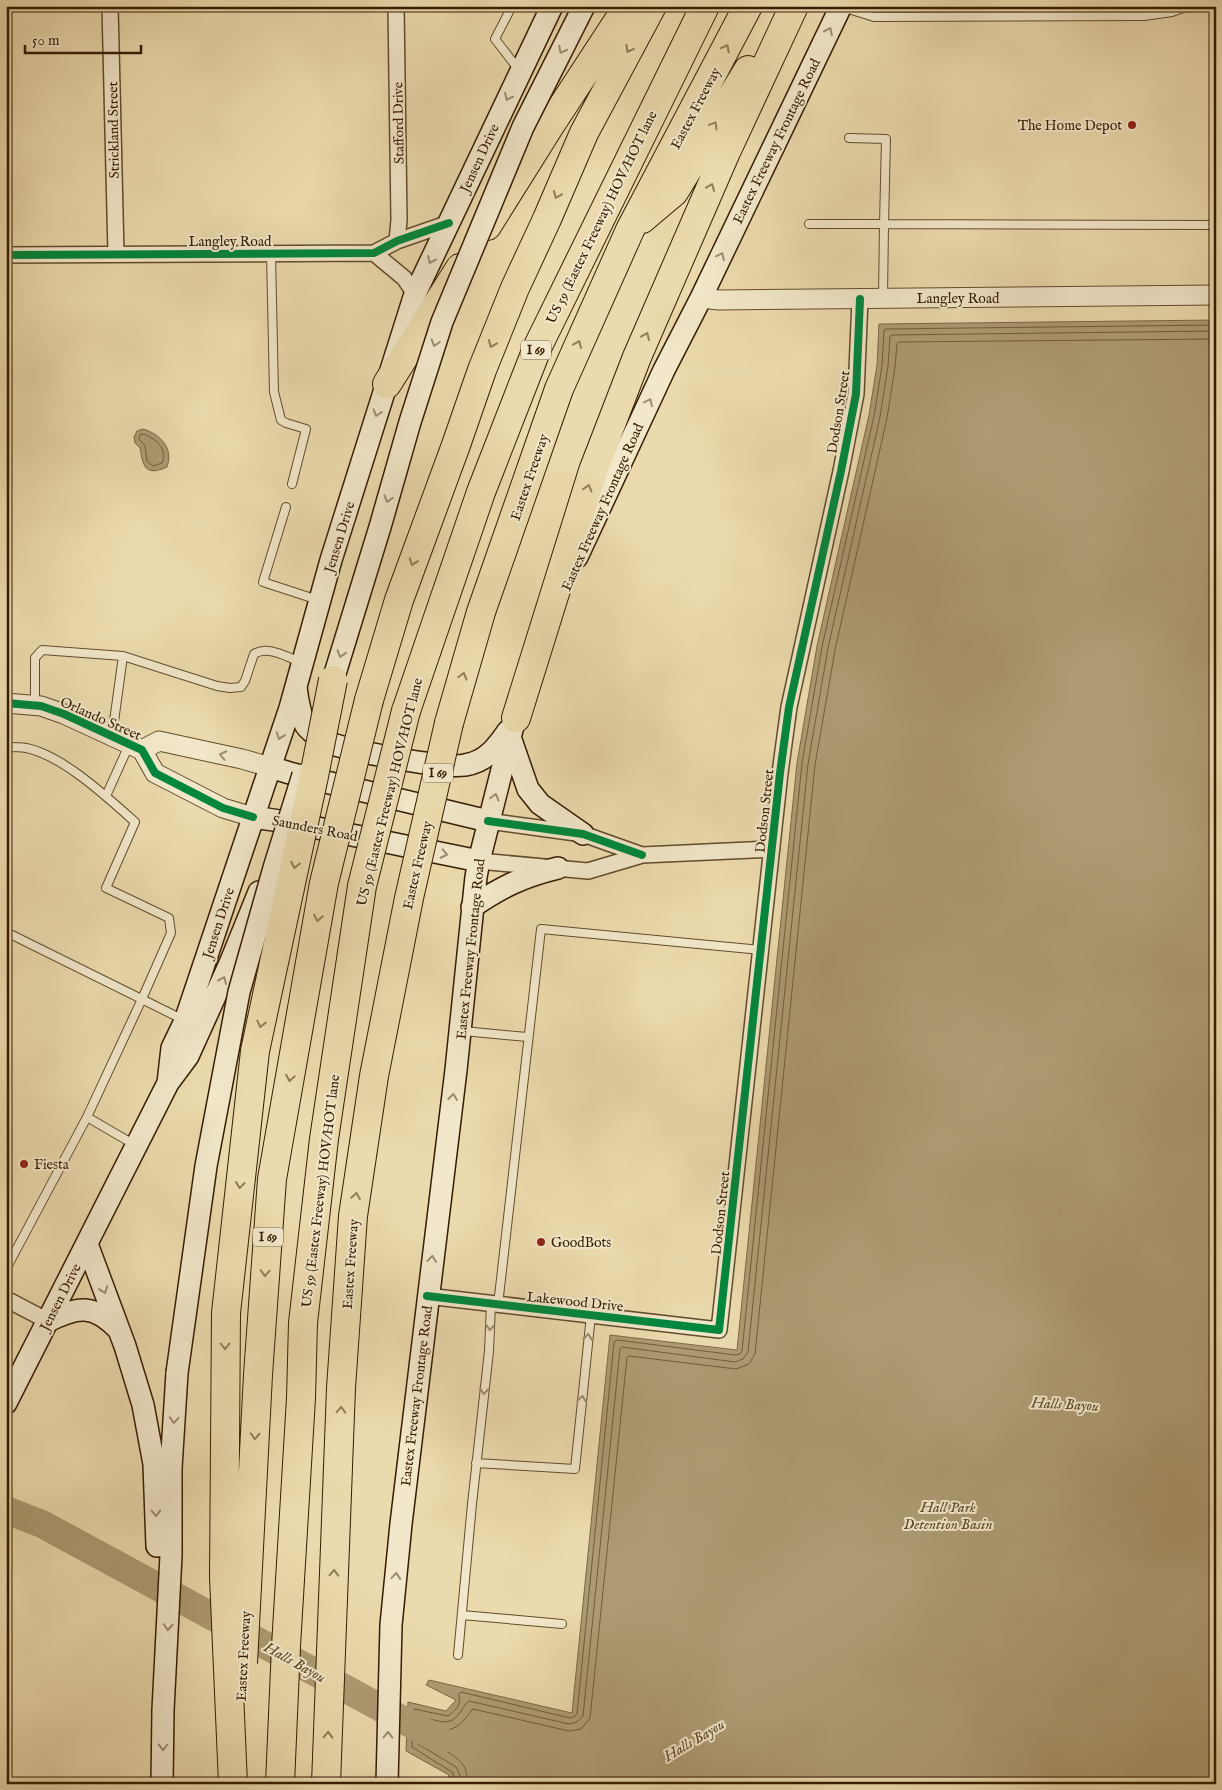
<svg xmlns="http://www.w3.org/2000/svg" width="1222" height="1790" font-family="'IM FELL English',serif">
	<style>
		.water { fill: #ad9a72; stroke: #7d6844 }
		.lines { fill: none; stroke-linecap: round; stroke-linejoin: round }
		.shore { stroke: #715c39; stroke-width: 1 }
		.river { stroke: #ad9a72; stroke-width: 28 }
		.service-casing { stroke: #624c2b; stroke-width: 10 }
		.minor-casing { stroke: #624c2b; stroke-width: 18 }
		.tertiary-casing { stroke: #624c2b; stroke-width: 21 }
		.secondary-casing { stroke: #351d00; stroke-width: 24 }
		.motorway-casing { stroke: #351d00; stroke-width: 30 }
		.service { stroke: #f2e7ca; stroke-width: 8 }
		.minor { stroke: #f2e7ca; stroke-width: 15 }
		.tertiary { stroke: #f2e7ca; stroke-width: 19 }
		.secondary { stroke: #f2e7ca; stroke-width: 21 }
		.motorway { stroke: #ebdaad; stroke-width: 28 }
		.secondary-bridge-casing { stroke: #351d00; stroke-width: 24; stroke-linecap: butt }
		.motorway-bridge-casing { stroke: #351d00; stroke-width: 30; stroke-linecap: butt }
		.secondary-bridge { stroke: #f2e7ca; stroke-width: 21 }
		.motorway-bridge { stroke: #ebdaad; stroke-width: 28 }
		.cycleway-casing { stroke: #f2e7ca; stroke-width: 11 }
		.cycleway { stroke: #00873e; stroke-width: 8 }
		.oneway { stroke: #9d8c6f }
		.oneway2 { stroke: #907c56 }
		.poi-dot { fill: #8f2418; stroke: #f2e7ca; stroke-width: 2 }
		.labels { text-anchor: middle; stroke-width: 4; stroke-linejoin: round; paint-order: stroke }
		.shield { fill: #f2e7ca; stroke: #6e5a3d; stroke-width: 1 }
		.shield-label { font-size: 12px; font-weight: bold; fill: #351d00 }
		.street-label { font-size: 14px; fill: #351d00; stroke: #f2e7ca }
		.poi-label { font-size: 14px; fill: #351d00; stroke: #f2e7ca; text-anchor: start }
		.water-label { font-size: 15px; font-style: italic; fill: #5f4928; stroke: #f2e7ca }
	</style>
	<rect width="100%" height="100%" fill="#ebdaad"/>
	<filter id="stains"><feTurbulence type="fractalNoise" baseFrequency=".004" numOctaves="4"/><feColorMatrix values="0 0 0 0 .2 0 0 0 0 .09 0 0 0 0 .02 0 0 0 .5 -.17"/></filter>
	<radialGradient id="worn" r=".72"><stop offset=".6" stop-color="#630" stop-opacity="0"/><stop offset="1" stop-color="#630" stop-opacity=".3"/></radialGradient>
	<!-- water -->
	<path class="water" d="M 1216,320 L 1216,1784 L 445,1784 L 449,1775 L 406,1751 L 408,1702 L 446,1711 L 456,1700 L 426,1685 L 429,1680 L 572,1713 L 610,1335 L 737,1350 L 797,763 L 817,646 L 869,415 L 877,365 L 879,324 Z
		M 143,429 C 160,434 174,448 167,467 C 145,477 143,466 140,448 L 135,443 L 134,437 L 137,431 Z"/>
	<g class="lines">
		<!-- shore -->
		<path class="shore" d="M 143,434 C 156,438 168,449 162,463 L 153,466 L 147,461 L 145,446 L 139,439 L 140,435 Z
			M 451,1784 L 454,1777 L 452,1772 L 412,1747 L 414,1709 L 448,1716 C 455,1711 463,1703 458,1695 L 461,1692 L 570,1718 L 574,1717 L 577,1714 L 614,1342 L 617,1340 L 735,1355 L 740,1354 L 742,1351 L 802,763 L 822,647 L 874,416 L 882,366 L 884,330 L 886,329 L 1216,325
			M 458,1784 L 460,1775 L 456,1767 L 418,1744 L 420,1717 C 433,1718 447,1728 457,1716 C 462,1711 465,1704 469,1701 L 569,1724 L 577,1722 L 583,1716 L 620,1349 L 622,1347 L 735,1362 L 743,1359 L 748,1352 L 808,764 L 828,648 L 880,417 L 888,366 L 890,336 L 892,335 L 1216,331
			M 466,1784 C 473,1760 443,1750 426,1740 L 427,1727 C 432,1727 438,1729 443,1730 C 458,1731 465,1718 473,1709 L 569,1731 L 581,1729 L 590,1718 L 627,1357 L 629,1356 L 736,1369 L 749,1364 L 755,1354 L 815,765 L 835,650 L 887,418 L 895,367 L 897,344 L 899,342 L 1216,339"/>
		<!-- river -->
		<path class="river" d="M 6,1510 L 42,1524 L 440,1740"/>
		<defs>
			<path id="service" d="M 512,6 L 495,39 L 519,70
				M 842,7 L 874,17 L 1144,16 L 1172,12 L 1189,6
				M 809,224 L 884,224 L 886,139 L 849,138
				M 271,254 L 274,392 L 281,420 L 286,423 L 306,429 L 292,484
				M 883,298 L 884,224 L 1216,225
				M 286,507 L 263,582 L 318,600
				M 35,705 L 35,658 L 42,650 L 123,656 L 217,686 L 230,688 L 241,687 L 245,681 L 254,654 C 268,645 286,657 301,662
				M 112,736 L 123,656
				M 6,747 C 12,747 20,747 26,748 C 62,755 107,797 135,822 L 106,888 L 169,918 L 171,933 L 142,999 L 87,1117 L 135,1145
				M 106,796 L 129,745
				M 6,932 L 184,1020
				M 463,1031 L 527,1037
				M 6,1269 L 87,1117
				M 498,1305 L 541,929 L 761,950
				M 476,1463 L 575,1469 L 591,1315
				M 462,1615 L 562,1624
				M 458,1655 L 472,1504 L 489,1351 L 491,1304"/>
			<path id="minor" d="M 110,6 L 116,254
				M 396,6 L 399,220 L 397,241
				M 374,253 L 404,278 L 415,294
				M 6,255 L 374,253 L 397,241 L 449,223
				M 488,821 L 583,834 L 642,855
				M 479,861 L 588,871 L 642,855 L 772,849
				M 427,1296 L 719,1330 L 780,773 L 789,707 L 841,471 L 856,394 L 860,299
				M 6,1299 L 48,1321"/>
			<path id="tertiary" d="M 701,298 L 719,300 L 1216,295
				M 6,703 L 41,706 L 64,714 L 142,750 L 155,773 L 223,808 L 253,817
				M 142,750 L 159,741 L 242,759 L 270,767"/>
			<path id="secondary" d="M 577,557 L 664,370 L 701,298 L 841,6
				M 296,687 C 297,696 301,721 307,727 C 311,731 317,737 322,740 C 343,750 442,769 465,765 C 486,762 497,747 508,731
				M 510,737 L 528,789 L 540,804 L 583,834
				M 270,767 L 293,774 L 488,821
				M 253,817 L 293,823 L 479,861
				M 472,907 C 501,887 524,876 558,868
				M 168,1083 L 172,1048 L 185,1021 L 290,708 L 331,560 L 415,294 L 552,6
				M 87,1244 L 125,1346 L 143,1405 L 154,1464 L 157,1546
				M 48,1321 C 78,1306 94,1304 118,1329
				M 6,1403 L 168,1083 L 188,1056 L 231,961 L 259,892
				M 162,1784 L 163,1710 L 171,1555 L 171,1468 L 177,1373
				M 387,1784 L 391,1625 L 401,1524 L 456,1070 L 476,877 L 479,861 L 514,722 L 521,705"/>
			<path id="motorway" d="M 642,219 L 674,192 L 748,70
				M 487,226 L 549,127 L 628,6
				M 387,384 L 460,268
				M 369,700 L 399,600 L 456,445 L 482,370 L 515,288 L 547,219 L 584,133 L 652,6
				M 406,711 L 481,492 L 538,346 L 705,6
				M 516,718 L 593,471 L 637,357 L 726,152 L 794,6
				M 449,723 L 481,612 L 559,389 L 630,230 L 748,6"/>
		</defs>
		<!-- service casing -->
		<use href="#service" class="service-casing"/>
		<!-- minor casing -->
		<use href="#minor" class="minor-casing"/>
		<!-- tertiary casing -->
		<use href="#tertiary" class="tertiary-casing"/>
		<!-- secondary casing -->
		<use href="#secondary" class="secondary-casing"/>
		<!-- motorway casing -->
		<use href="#motorway" class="motorway-casing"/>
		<!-- service -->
		<use href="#service" class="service"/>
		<!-- minor -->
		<use href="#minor" class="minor"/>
		<!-- tertiary -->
		<use href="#tertiary" class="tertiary"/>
		<!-- secondary -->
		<use href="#secondary" class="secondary"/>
		<!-- motorway -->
		<use href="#motorway" class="motorway"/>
		<defs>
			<path id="secondary-bridge" d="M 329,693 L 380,527 L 410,422 L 442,322 L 523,127 L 584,6
				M 177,1373 L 206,1166 L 239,992 L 274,868 L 303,775"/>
			<path id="motorway-bridge" d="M 243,1663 L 258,1375 L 272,1179 L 324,883 L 369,700
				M 233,1784 L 224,1577 L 226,1313 L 255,1051 L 314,776 L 333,680
				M 280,1784 L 286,1646 L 301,1398 L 303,1323 L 324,1139 L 362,886 L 406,711
				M 326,1784 L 341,1388 L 353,1216 L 374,1076 L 409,898 L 449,723"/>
		</defs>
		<!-- secondary-bridge casing -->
		<use href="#secondary-bridge" class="secondary-bridge-casing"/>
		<!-- motorway-bridge casing -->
		<use href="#motorway-bridge" class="motorway-bridge-casing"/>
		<!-- secondary-bridge -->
		<use href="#secondary-bridge" class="secondary-bridge"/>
		<!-- motorway-bridge -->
		<use href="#motorway-bridge" class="motorway-bridge"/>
		<defs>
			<path id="cycleway" d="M 6,255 L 374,253 L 397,241 L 449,223
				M 6,703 L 41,706 L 64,714 L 142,750 L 155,773 L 223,808 L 253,817
				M 488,821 L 583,834 L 642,855
				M 427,1296 L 719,1330 L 780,773 L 789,707 L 841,471 L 856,394 L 860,299"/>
		</defs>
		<!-- cycleway casing -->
		<use href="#cycleway" class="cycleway-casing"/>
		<!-- cycleway -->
		<use href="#cycleway" class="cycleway"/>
	</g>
	<!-- one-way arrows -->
	<defs><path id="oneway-chevron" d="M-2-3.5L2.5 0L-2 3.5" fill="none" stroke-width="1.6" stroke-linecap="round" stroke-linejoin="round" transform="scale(1.25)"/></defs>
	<g class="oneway">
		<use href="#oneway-chevron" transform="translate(829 31) rotate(-64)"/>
		<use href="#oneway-chevron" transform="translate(562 50) rotate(117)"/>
		<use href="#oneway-chevron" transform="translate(508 97) rotate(115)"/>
		<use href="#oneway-chevron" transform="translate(721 256) rotate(-64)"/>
		<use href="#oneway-chevron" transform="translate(431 260) rotate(115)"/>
		<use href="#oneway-chevron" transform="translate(435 343) rotate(108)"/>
		<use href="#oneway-chevron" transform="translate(649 402) rotate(-65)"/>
		<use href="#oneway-chevron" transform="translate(377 413) rotate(108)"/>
		<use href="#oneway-chevron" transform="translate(388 499) rotate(106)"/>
		<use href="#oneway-chevron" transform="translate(341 654) rotate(107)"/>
		<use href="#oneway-chevron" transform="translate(280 736) rotate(109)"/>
		<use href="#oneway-chevron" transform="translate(223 755) rotate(-168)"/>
		<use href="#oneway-chevron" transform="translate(495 797) rotate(-75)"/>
		<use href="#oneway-chevron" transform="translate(444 854) rotate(12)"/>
		<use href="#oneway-chevron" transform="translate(223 980) rotate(-66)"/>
		<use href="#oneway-chevron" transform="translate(453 1097) rotate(-83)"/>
		<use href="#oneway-chevron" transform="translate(432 1259) rotate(-83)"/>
		<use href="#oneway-chevron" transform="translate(104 1290) rotate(70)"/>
		<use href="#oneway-chevron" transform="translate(490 1327) rotate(93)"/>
		<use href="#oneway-chevron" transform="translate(588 1337) rotate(-84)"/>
		<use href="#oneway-chevron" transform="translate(484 1391) rotate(96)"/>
		<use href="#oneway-chevron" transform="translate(582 1399) rotate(-84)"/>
		<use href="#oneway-chevron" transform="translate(174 1420) rotate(94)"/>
		<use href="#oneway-chevron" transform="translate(156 1513) rotate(88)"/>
		<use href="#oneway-chevron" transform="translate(396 1576) rotate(-85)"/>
		<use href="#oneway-chevron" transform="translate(168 1627) rotate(93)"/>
		<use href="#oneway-chevron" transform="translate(388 1735) rotate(-89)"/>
		<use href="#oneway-chevron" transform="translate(163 1747) rotate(90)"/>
	</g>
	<g class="oneway2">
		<use href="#oneway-chevron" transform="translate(726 48) rotate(-62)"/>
		<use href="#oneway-chevron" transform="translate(629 49) rotate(118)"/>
		<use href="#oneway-chevron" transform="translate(714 125) rotate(-59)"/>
		<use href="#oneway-chevron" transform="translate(711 187) rotate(-67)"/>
		<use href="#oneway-chevron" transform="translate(557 195) rotate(113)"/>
		<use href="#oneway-chevron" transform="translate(646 336) rotate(-67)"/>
		<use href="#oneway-chevron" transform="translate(492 344) rotate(112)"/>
		<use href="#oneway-chevron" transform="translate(578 344) rotate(-67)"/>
		<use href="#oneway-chevron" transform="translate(588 488) rotate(-73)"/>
		<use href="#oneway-chevron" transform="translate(413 562) rotate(110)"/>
		<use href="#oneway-chevron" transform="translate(463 676) rotate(-74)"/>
		<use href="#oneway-chevron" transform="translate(295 865) rotate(102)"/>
		<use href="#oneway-chevron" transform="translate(318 918) rotate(100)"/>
		<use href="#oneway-chevron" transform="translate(261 1024) rotate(102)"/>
		<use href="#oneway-chevron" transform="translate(290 1078) rotate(100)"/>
		<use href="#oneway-chevron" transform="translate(240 1185) rotate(96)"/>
		<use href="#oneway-chevron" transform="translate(356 1196) rotate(-81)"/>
		<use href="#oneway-chevron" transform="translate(265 1273) rotate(94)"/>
		<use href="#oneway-chevron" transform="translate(225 1346) rotate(90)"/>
		<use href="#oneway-chevron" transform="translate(341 1410) rotate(-88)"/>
		<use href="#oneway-chevron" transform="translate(255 1436) rotate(93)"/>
		<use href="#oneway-chevron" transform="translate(334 1573) rotate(-88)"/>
		<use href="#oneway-chevron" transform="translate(328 1735) rotate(-88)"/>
	</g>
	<!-- markers -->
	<g class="poi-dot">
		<circle cx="1132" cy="125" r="5"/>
		<circle cx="24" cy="1164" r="5"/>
		<circle cx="541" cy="1242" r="5"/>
	</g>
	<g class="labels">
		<!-- shield labels -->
		<g class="shield">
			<rect x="521" y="340.5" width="30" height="19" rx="4"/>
			<rect x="423" y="763.5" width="30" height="19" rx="4"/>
			<rect x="253" y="1227.5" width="30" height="19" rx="4"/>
		</g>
		<g class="shield-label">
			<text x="536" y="354">I 69</text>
			<text x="438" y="777">I 69</text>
			<text x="268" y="1241">I 69</text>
		</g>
		<!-- street labels -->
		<g class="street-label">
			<text transform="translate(695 108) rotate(-62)" y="5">Eastex Freeway</text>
			<text transform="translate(398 123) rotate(-91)" y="5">Stafford Drive</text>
			<text transform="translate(113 130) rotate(-91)" y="5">Strickland Street</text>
			<text transform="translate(776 141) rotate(-64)" y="5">Eastex Freeway Frontage Road</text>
			<text transform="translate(479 158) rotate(-65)" y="5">Jensen Drive</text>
			<text transform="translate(601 217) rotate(-64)" y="5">US 59 (Eastex Freeway) HOV/HOT lane</text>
			<text x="230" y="246">Langley Road</text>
			<text x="958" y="303">Langley Road</text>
			<text transform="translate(838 412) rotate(-81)" y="5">Dodson Street</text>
			<text transform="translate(529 477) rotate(-71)" y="5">Eastex Freeway</text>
			<text transform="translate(602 507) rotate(-66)" y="5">Eastex Freeway Frontage Road</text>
			<text transform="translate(339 537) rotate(-73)" y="5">Jensen Drive</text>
			<text transform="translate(101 718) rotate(24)" y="5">Orlando Street</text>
			<text transform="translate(389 792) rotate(-76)" y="5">US 59 (Eastex Freeway) HOV/HOT lane</text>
			<text transform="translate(764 811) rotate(-84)" y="5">Dodson Street</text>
			<text transform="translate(315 828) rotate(11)" y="5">Saunders Road</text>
			<text transform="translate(417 865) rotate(-77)" y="5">Eastex Freeway</text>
			<text transform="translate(218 923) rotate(-72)" y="5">Jensen Drive</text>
			<text transform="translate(470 949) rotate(-84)" y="5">Eastex Freeway Frontage Road</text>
			<text transform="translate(320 1191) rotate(-83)" y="5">US 59 (Eastex Freeway) HOV/HOT lane</text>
			<text transform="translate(720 1213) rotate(-84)" y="5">Dodson Street</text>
			<text transform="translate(350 1264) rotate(-86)" y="5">Eastex Freeway</text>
			<text transform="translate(60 1297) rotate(-63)" y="5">Jensen Drive</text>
			<text transform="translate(575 1301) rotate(6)" y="5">Lakewood Drive</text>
			<text transform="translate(416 1396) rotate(-83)" y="5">Eastex Freeway Frontage Road</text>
			<text transform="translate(243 1656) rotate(-87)" y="5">Eastex Freeway</text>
		</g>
		<!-- poi labels -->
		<g class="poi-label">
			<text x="1122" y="130" text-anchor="end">The Home Depot</text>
			<text x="34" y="1169">Fiesta</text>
			<text x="551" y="1247">GoodBots</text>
		</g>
		<!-- water labels -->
		<g class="water-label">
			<text transform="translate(1065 1404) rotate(3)" y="5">Halls Bayou</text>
			<text x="948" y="1512">Hall Park<tspan x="948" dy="17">Detention Basin</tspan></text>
			<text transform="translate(295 1662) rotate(29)" y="5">Halls Bayou</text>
			<text transform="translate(694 1740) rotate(-31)" y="5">Halls Bayou</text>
		</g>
	</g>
	<!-- margin -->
	<rect width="1222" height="1790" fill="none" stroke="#ebdaad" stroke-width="25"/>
	<rect x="8" y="8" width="1207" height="1775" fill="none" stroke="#351d00" stroke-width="2.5"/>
	<rect x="12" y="12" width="1197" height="1765" fill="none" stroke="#351d00"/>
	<!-- scale -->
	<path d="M25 45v8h116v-8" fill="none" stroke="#351d00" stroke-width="2.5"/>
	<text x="32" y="45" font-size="15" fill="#351d00" stroke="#f2e7ca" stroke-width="4" paint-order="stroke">50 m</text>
	<rect width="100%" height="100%" filter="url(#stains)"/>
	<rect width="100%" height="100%" fill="url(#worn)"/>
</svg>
